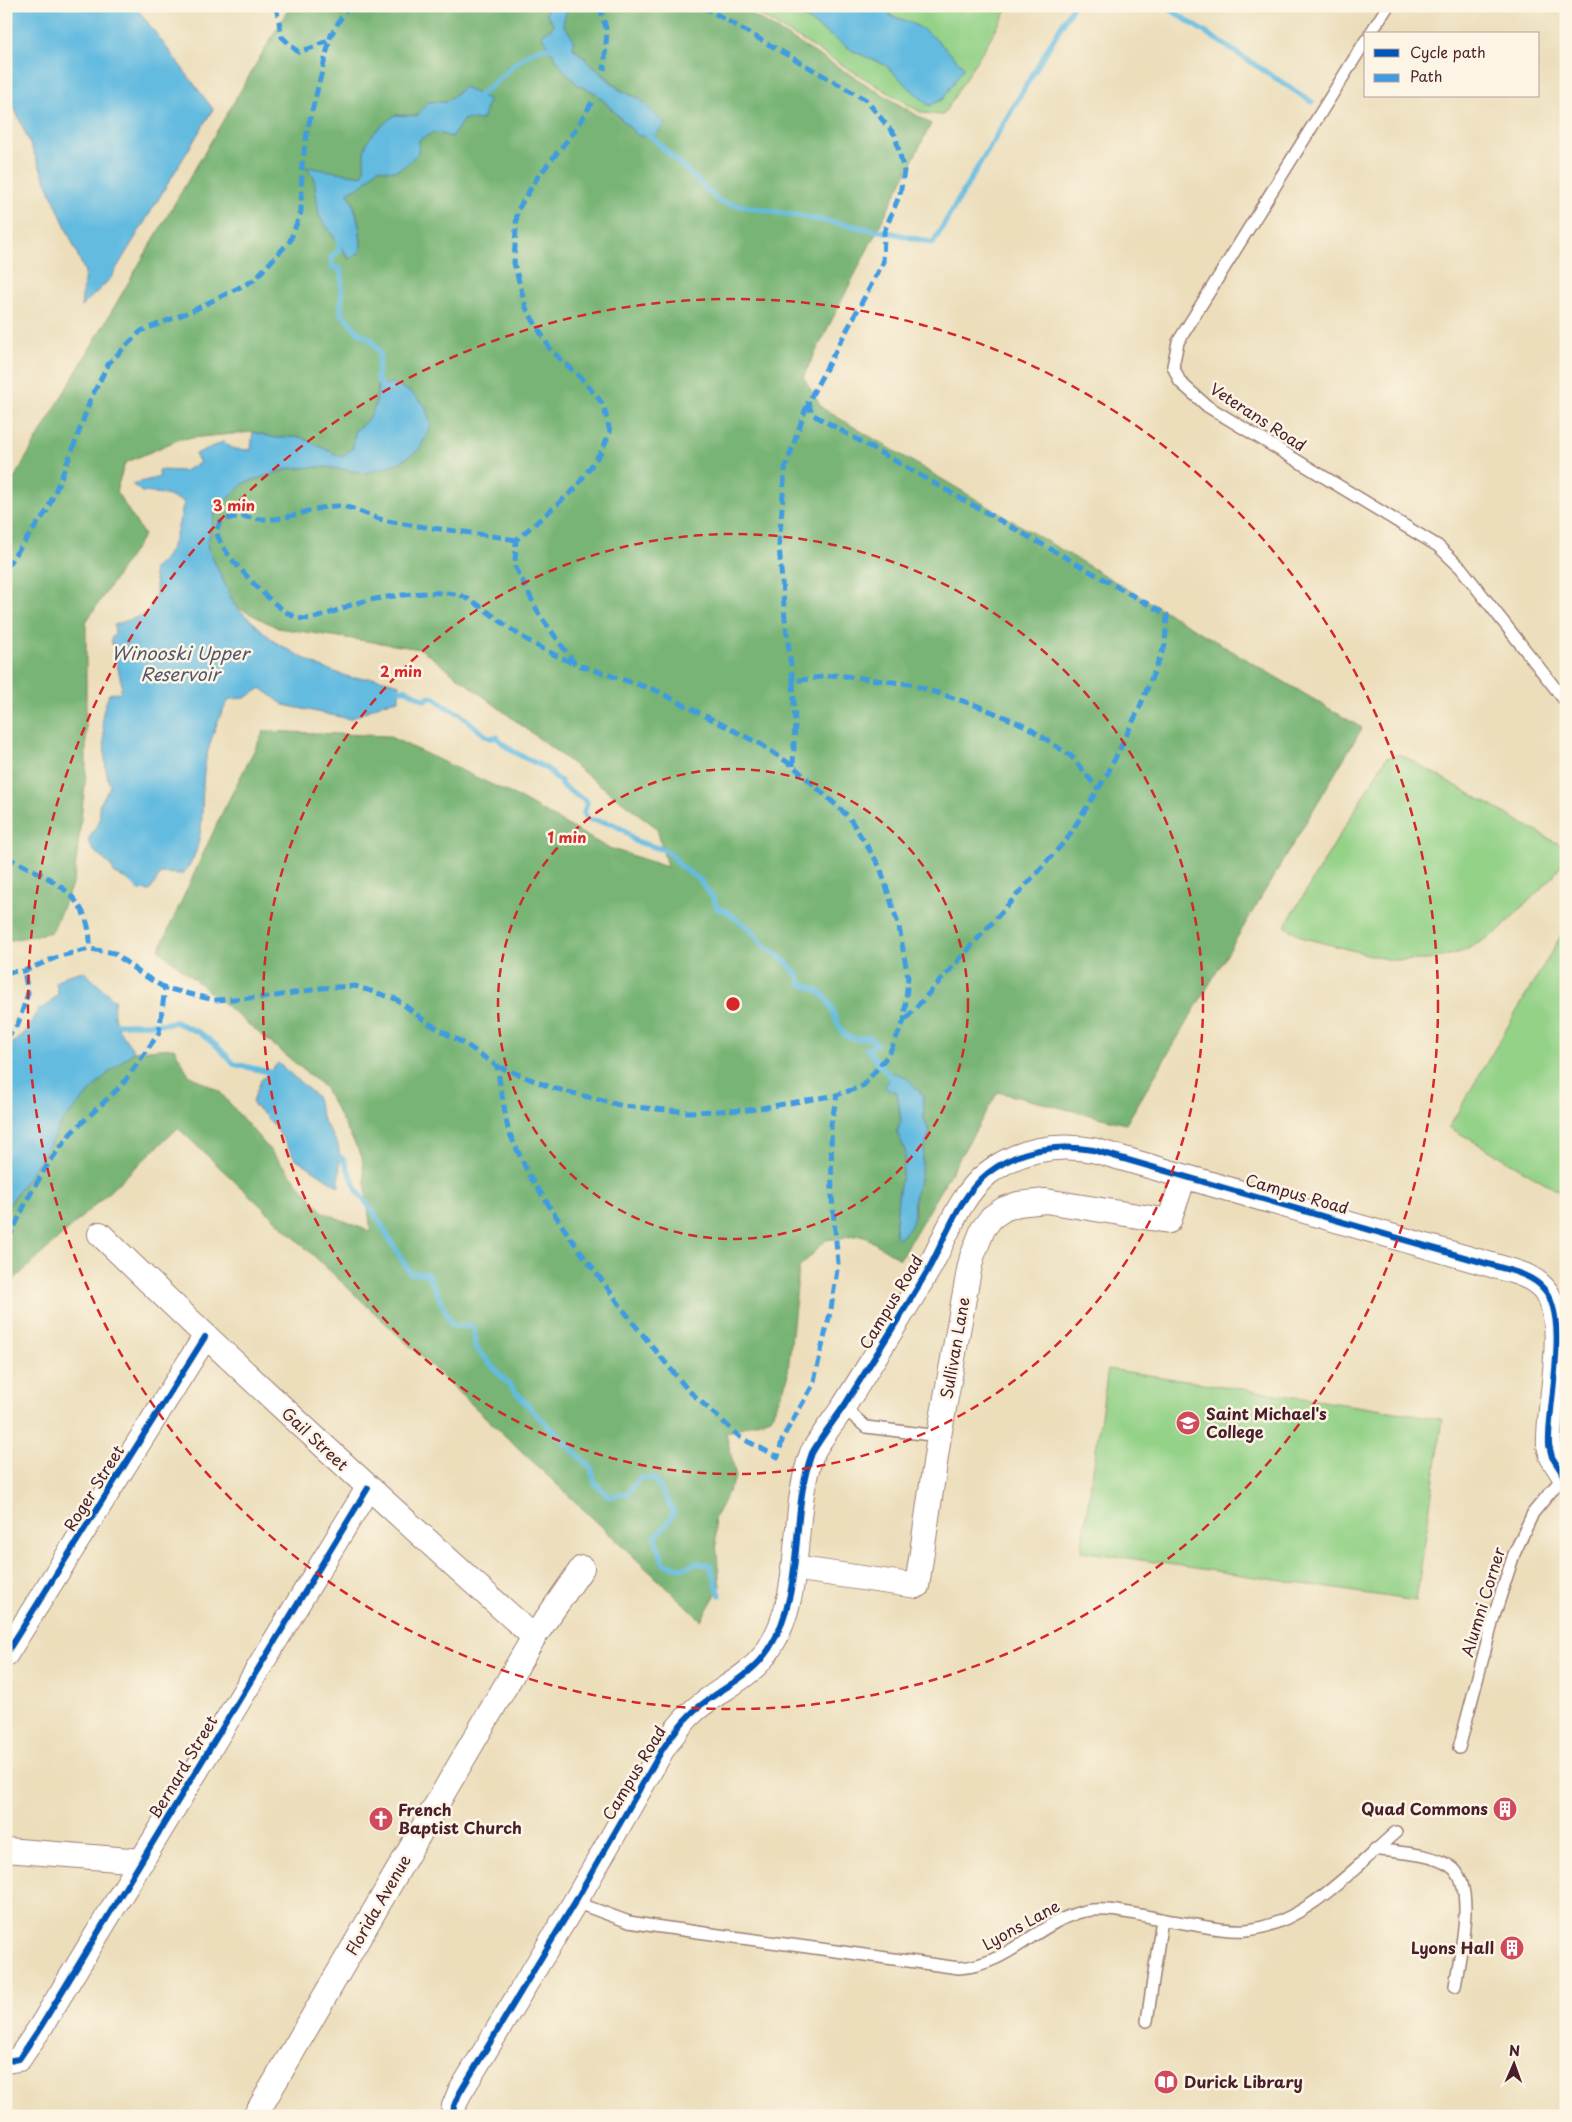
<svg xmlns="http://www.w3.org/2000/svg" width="1572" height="2122" font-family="'Playpen Sans',sans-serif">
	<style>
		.green { fill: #94d288; stroke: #6f785a }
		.forest { fill: #77b474; stroke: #606a50; fill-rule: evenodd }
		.water { fill: #63bbe0; stroke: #566d86 }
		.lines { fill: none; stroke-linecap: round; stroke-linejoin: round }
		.stream { stroke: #63bbe0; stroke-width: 5.5 }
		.lane-casing { stroke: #9b7e73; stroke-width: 14 }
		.street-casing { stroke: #9b7e73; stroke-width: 26 }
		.lane { stroke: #fff; stroke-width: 11 }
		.street { stroke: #fff; stroke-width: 24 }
		.quiet { stroke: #409be1; stroke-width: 5; stroke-dasharray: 10 5; stroke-linecap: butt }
		.cycleway-casing { stroke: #fcf5e5; stroke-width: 9 }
		.cycleway { stroke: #0057b8; stroke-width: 6 }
		.ring { fill: none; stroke: #d62828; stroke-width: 2.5; stroke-dasharray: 9 6 }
		.labels { text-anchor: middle; stroke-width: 5; stroke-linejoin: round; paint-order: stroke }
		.street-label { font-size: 16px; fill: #4a1f2b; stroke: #fcf5e5 }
		.poi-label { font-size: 16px; font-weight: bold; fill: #4a1f2b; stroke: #fcf5e5; text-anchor: start }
		.water-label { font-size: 18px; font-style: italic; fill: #53566a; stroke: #fcf5e5 }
		.centre { fill: #d62828; stroke: #fcf5e5; stroke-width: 2.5 }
		.ring-label { font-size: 15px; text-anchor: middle; font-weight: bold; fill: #d62828; stroke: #fcf5e5; stroke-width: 5; stroke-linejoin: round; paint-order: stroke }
	</style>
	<rect width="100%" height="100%" fill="#fcf5e5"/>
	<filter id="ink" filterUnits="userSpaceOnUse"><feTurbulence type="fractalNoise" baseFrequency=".02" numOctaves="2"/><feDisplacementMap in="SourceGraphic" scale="10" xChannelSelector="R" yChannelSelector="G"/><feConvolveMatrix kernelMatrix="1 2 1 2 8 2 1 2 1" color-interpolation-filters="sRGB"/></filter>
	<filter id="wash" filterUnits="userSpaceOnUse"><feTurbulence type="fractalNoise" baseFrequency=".0096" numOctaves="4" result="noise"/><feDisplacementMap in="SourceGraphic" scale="20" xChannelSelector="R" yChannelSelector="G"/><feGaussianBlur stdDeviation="1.12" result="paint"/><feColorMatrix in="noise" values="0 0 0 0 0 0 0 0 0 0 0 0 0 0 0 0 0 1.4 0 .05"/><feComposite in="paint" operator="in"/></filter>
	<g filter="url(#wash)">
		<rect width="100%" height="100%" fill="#ecdebb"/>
		<!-- green -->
		<path class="green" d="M 745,6 L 1010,6 L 943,115 L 922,113 Z
			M 1400,754 L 1566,848 L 1566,859 L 1552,878 L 1496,933 L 1464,951 L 1429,960 L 1390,960 L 1304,938 L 1285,926 L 1386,758 Z
			M 1566,927 L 1566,1195 L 1449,1127 Z
			M 1108,1369 L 1443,1419 L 1416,1601 L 1081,1551 Z"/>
		<!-- forest -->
		<path class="forest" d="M 290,6 L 548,6 L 546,13 L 554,25 L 550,30 L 541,34 L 562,68 L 578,85 L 596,93 L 638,136 L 655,136 L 640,99 L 621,90 L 573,47 L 572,38 L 562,25 L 568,6 L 738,6 L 931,124 L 803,377 L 822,408 L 1362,728 L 1126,1124 L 998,1092 L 900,1259 L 862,1235 L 826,1240 L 799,1268 L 787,1380 L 771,1417 L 726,1433 L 736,1477 L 714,1519 L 720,1587 L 701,1620 L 178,1128 L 6,1287 L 6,1209 L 45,1152 L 62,1122 L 105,1076 L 134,1051 L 174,1048 L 189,1075 L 219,1091 L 323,1212 L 371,1232 L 362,1157 L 324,1087 L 159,950 L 221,815 L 264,731 L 388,736 L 514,795 L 606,847 L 667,867 L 657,828 L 421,649 L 278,628 L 235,606 L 207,546 L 215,512 L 244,483 L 291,468 L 327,467 L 367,473 L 378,386 C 376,407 374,418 355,430 L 353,449 L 342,457 L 300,437 L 276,438 L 253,432 L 180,439 L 125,463 L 116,491 L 144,535 L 86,622 L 86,775 L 74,880 L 52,932 L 6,941 L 6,492 ZM 464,87 L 489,100 L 464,119 L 452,137 L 434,132 L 418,140 L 418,153 L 378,168 L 363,185 L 348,192 C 358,211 361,230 361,251 L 349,259 L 319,216 L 314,177 L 307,168 L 362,176 L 366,167 L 365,149 L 395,115 L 417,117 L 428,102 L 446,102 ZM 897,1092 L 923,1095 L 924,1118 L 930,1133 L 924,1145 L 920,1179 L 914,1196 L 915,1215 L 895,1235 L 898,1197 L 906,1153 L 897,1132 L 901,1121 Z"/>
		<!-- water -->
		<path class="water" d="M 6,6 L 135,6 L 213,109 L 110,279 L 81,307 L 85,272 L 6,88 Z
			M 548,6 L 568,6 L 563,24 L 573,38 L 573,48 L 620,90 L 640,99 L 665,124 L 655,136 L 638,136 L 596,93 L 578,85 L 562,68 L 541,34 L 550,30 L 554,25 L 546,13 Z
			M 775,6 L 884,6 L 891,16 C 926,25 939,42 964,67 L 943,99 L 929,106 L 885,65 L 853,51 L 793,10 Z
			M 464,87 L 489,100 L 482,120 L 464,119 L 452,137 L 434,132 L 419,140 L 418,153 C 404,167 399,175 378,168 L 363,185 L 348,192 C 357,211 361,230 361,251 L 350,259 L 319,216 L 314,177 L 306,167 L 362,176 C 367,165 362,158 365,148 C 369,134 384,124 395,115 L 417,116 L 428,102 L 446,102 Z
			M 394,383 L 410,392 L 425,405 L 431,426 L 419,450 L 400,462 L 367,473 L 327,467 L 291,468 L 244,483 L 215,512 L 207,546 L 235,606 L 275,642 L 318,666 L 352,678 L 376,678 L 399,684 L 399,700 L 384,703 L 350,719 L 284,705 L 261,688 L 245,698 L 230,699 C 219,713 210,741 206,759 C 198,797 210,843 183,874 L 161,873 L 150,891 L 138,890 L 127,879 L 115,874 L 111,866 L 93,850 L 88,840 L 100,820 L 99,806 L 110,786 C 104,769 105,753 104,736 C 104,729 101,720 103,713 C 104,707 107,700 109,694 L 120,692 L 122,685 L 111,639 L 115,633 L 114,625 L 146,614 C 151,605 158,595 156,584 C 154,577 153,575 154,568 C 175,556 178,524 184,502 L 163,494 L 142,492 L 132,484 L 160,477 L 158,470 L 184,471 L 200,463 L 195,454 L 223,442 L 234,449 L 251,450 L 253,432 L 276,438 L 300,437 L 342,457 L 353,448 L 355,430 C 374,418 376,407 378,385 Z
			M 83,971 L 115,1000 C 109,1021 123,1035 134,1051 L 105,1076 L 62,1122 L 45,1152 L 6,1209 L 6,1049 L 25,1032 L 38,1010 L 48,1005 L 58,994 L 56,982 L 65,976 Z
			M 278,1063 L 316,1096 L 323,1120 L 338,1145 L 340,1157 L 339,1187 L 295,1158 L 274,1125 L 252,1103 L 261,1080 Z
			M 893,1072 L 907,1078 L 923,1095 L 924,1118 L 930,1133 C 922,1148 923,1162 920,1179 C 919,1184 916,1188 915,1194 C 910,1213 921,1223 898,1238 L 895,1235 L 898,1197 L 906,1153 L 897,1132 L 901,1121 L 897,1092 L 884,1088 Z"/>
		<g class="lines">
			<!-- stream -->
			<path class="stream" d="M 1165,6 L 1312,102
				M 475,98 C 498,86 527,40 555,49
				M 646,132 L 720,202 L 892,233 L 933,243 L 1073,6
				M 339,239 L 339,251 L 332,256 L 332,268 L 340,268 L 342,279 L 341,313 L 359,333 L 371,339 L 380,354 L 377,378 L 385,391
				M 391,689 L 407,690 L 425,700 L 428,697 L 435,698 L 446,707 L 460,714 L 486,736 L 491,738 L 497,737 C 509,753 530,759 547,769 C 553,772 553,779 561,781 L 561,785 L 587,802 L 584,813 L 587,819 L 613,824 L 624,830 L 635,841 L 662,849 L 672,855 L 679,865 L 700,880 L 713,898 L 718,909 L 724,910 L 751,930 L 765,947 L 778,955 L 789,965 L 798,975 L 801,984 C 812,988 822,991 828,1001 C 840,1022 837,1046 869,1037 L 877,1044 L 867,1049 L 890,1077
				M 115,1024 L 162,1024 L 175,1022 L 200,1033 L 218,1047 L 234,1064 L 269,1072
				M 340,1157 L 344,1160 L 358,1192 L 373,1211 L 410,1273 L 428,1274 L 452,1325 L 474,1327 L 475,1347 L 535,1413 L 591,1468 L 595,1483 L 609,1497 L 628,1493 L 640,1478 L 654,1478 L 674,1512 L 667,1524 L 655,1537 L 664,1564 L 683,1568 L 697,1563 L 710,1565 L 720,1595"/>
		</g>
	</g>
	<g filter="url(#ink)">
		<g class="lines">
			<defs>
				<path id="lane" d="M 1370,34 L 1388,6
					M 1366,40 L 1178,342 L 1173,366 L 1180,382 L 1207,406 L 1438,546 L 1461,568 L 1566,702
					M 843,1407 L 866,1427 L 939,1436
					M 1459,1748 L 1494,1616 L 1514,1554 L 1533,1513 L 1563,1477
					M 1375,1849 C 1399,1853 1430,1853 1450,1866 C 1478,1884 1459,1958 1455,1986
					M 575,1902 L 629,1922 L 654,1926 L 959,1968 C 1010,1965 1037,1922 1085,1911 C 1110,1906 1146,1917 1171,1921 C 1195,1924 1222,1932 1246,1930 C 1304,1925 1354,1868 1396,1832
					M 1147,2021 L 1162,1919"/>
				<path id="street" d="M 100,1234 C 242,1373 387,1505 534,1637
					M 793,1568 L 917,1586 L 939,1436 L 969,1270 L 972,1257 L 983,1229 L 992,1217 L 1004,1209 L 1018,1204 L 1046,1201 L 1169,1221 L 1184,1177
					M 6,1654 L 205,1337
					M 6,1850 L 142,1861
					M 6,2061 L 19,2059 L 40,2028 L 368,1488
					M 255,2116 L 534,1637 L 582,1568
					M 453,2116 L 454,2106 L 459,2094 L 575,1902 L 662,1750 C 672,1735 682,1721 696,1709 C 721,1688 751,1677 769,1649 C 806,1591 789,1516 812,1453 C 821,1437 833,1422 844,1406 C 872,1361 901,1316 928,1270 C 946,1238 958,1197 988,1173 C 1018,1150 1056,1143 1093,1150 L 1502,1268 C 1516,1272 1532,1276 1543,1288 C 1571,1318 1547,1405 1549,1445 L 1552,1457 L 1566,1479"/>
			</defs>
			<!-- lane casing -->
			<use href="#lane" class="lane-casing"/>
			<!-- street casing -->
			<use href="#street" class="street-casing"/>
			<!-- lane -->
			<use href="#lane" class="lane"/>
			<!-- street -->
			<use href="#street" class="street"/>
			<!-- quiet -->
			<path class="quiet" d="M 276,6 L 282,37 L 298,52 L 314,47 L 330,39
				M 599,6 L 607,31 L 604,70
				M 702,6 L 866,100 L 895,135 L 904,171 L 900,194 L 884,232 L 883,263 L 808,402 L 812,414 L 1167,615 L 1165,645 L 1139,709 L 1108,773 L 1067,839 L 904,1021
				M 516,540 C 474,532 430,529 387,521 C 371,518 358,508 340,506 C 317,505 295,518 272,519 C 250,521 243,511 220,522 L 216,532 C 225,555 238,566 254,584 C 265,595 280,610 295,617 C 313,624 339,608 357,603 C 378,597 442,588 462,596 C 479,603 499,621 515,632 C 534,645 554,655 575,664
				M 6,567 L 47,511 L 72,451 L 91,398 L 109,363 L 141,331 L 194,310 L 254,280 L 290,241 L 301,212 L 302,165 L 308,127 L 331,35 L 348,6
				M 793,681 L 785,619 L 779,545 L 785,469 L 808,402
				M 793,766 L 795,726 L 793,681 L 836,675 L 910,684 L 978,706 L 1026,726 L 1071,756 L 1098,789
				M 6,857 C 49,878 92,893 90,949
				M 6,972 L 24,971 L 60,956 L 90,949 L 114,953 L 140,973 L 165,988 L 214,1000 L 270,997 L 322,988 L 355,986 L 396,999 L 428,1023 L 468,1046 L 497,1066 L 508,1130 L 529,1175 L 569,1236 L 634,1324 L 687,1389 L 741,1438 L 778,1457 L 783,1437 L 813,1385 L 831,1309 L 838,1263 L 832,1197 L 831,1124 L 837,1095 L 863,1086 L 889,1054 L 904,1021 L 908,978 L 899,927 L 880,867 L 849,817 L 793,766 L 762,745 L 655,690 L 575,664 L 539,614 L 515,566 L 516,540 L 575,489 L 601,452 L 610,432 L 603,404 L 580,377 L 550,349 L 526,308 L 514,263 L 517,211 L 537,178 L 577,128 L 594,99
				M 6,1039 L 18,1024 L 28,993 L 24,971
				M 497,1066 L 553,1088 L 623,1106 L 689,1112 L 749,1110 L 837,1095
				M 6,1238 L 12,1232 L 28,1198 L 48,1164 L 71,1133 L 122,1085 L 159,1033 L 165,988"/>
			<defs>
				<path id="cycleway" d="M 6,1654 L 205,1337
					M 6,2061 L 19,2059 L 40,2028 L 368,1488
					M 453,2116 L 454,2106 L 459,2094 L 575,1902 L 662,1750 C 672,1735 682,1721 696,1709 C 721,1688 751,1677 769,1649 C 806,1591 789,1516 812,1453 C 821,1437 833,1422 844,1406 C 872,1361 901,1316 928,1270 C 946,1238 958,1197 988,1173 C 1018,1150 1056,1143 1093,1150 L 1502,1268 C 1516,1272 1532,1276 1543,1288 C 1571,1318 1547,1405 1549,1445 L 1552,1457 L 1566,1479"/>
			</defs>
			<!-- cycleway casing -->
			<use href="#cycleway" class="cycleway-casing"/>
			<!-- cycleway -->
			<use href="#cycleway" class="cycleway"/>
		</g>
	</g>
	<!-- distance rings -->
	<g class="ring">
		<circle cx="733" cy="1004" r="235"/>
		<circle cx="733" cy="1004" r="470"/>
		<circle cx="733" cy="1004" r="705"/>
	</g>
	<!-- icons -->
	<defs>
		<symbol id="university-disc" viewBox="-11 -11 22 22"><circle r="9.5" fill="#d1495b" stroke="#fcf5e5"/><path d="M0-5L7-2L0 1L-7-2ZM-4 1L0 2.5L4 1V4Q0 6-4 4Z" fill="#fff"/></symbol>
		<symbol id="building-disc" viewBox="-11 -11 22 22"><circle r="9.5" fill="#d1495b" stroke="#fcf5e5"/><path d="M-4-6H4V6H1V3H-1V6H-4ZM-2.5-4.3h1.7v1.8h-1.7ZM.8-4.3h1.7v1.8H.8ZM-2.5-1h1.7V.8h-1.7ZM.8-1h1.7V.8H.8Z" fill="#fff"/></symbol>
		<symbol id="church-disc" viewBox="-11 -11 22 22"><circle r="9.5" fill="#d1495b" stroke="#fcf5e5"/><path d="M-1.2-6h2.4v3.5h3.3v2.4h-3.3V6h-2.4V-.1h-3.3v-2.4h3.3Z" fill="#fff"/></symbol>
		<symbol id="library-disc" viewBox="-11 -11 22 22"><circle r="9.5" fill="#d1495b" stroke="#fcf5e5"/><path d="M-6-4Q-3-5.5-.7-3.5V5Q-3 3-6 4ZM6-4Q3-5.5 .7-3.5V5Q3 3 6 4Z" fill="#fff"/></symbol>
	</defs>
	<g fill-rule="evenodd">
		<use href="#university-disc" x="1174" y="1409" width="28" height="28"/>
		<use href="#building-disc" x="1491" y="1795" width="28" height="28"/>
		<use href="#church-disc" x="367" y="1805" width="28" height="28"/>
		<use href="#building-disc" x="1498" y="1934" width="28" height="28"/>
		<use href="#library-disc" x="1152" y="2068" width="28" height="28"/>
	</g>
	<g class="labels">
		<!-- street labels -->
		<g class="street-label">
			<text transform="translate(1258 417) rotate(33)" y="6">Veterans Road</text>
			<text transform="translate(1297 1194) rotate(16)" y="6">Campus Road</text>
			<text transform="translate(891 1302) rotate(-59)" y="6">Campus Road</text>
			<text transform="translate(955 1348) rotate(-80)" y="6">Sullivan Lane</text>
			<text transform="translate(315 1439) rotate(43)" y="6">Gail Street</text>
			<text transform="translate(94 1488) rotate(-58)" y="6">Roger Street</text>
			<text transform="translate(1483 1602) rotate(-73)" y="6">Alumni Corner</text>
			<text transform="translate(183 1767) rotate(-59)" y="6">Bernard Street</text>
			<text transform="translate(634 1773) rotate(-59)" y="6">Campus Road</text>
			<text transform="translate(378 1905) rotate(-60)" y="6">Florida Avenue</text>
			<text transform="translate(1021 1925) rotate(-29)" y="6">Lyons Lane</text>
		</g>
		<!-- poi labels -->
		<g class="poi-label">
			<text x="1206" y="1420">Saint Michael's<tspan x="1206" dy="18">College</tspan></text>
			<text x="1488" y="1815" text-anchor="end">Quad Commons</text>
			<text x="398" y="1816">French<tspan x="398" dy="18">Baptist Church</tspan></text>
			<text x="1494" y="1954" text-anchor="end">Lyons Hall</text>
			<text x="1184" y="2088">Durick Library</text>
		</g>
		<!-- water labels -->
		<g class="water-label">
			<text x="180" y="660">Winooski Upper<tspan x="180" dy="21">Reservoir</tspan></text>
		</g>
	</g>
	<circle cx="733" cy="1004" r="8" class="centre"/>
	<g class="ring-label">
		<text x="234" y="511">3 min</text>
		<text x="401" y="677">2 min</text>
		<text x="567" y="843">1 min</text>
	</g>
	<!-- margin -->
	<rect width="1572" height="2122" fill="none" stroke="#fcf5e5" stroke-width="25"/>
	<!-- legend -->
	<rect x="1364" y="32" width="175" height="65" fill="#fcf5e5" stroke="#b59f9b"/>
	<rect x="1374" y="49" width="25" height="8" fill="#0057b8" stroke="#b59f9b"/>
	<text x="1410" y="58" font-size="15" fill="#4a1f2b">Cycle path</text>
	<rect x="1374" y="74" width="25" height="8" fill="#409be1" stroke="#b59f9b"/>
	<text x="1410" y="82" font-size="15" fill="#4a1f2b">Path</text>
	<!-- north arrow -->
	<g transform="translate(1514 2064) rotate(2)" stroke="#fcf5e5" stroke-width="4" paint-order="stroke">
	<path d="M0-4L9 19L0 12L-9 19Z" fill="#4a1f2b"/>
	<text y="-8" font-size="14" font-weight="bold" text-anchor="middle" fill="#4a1f2b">N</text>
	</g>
</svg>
